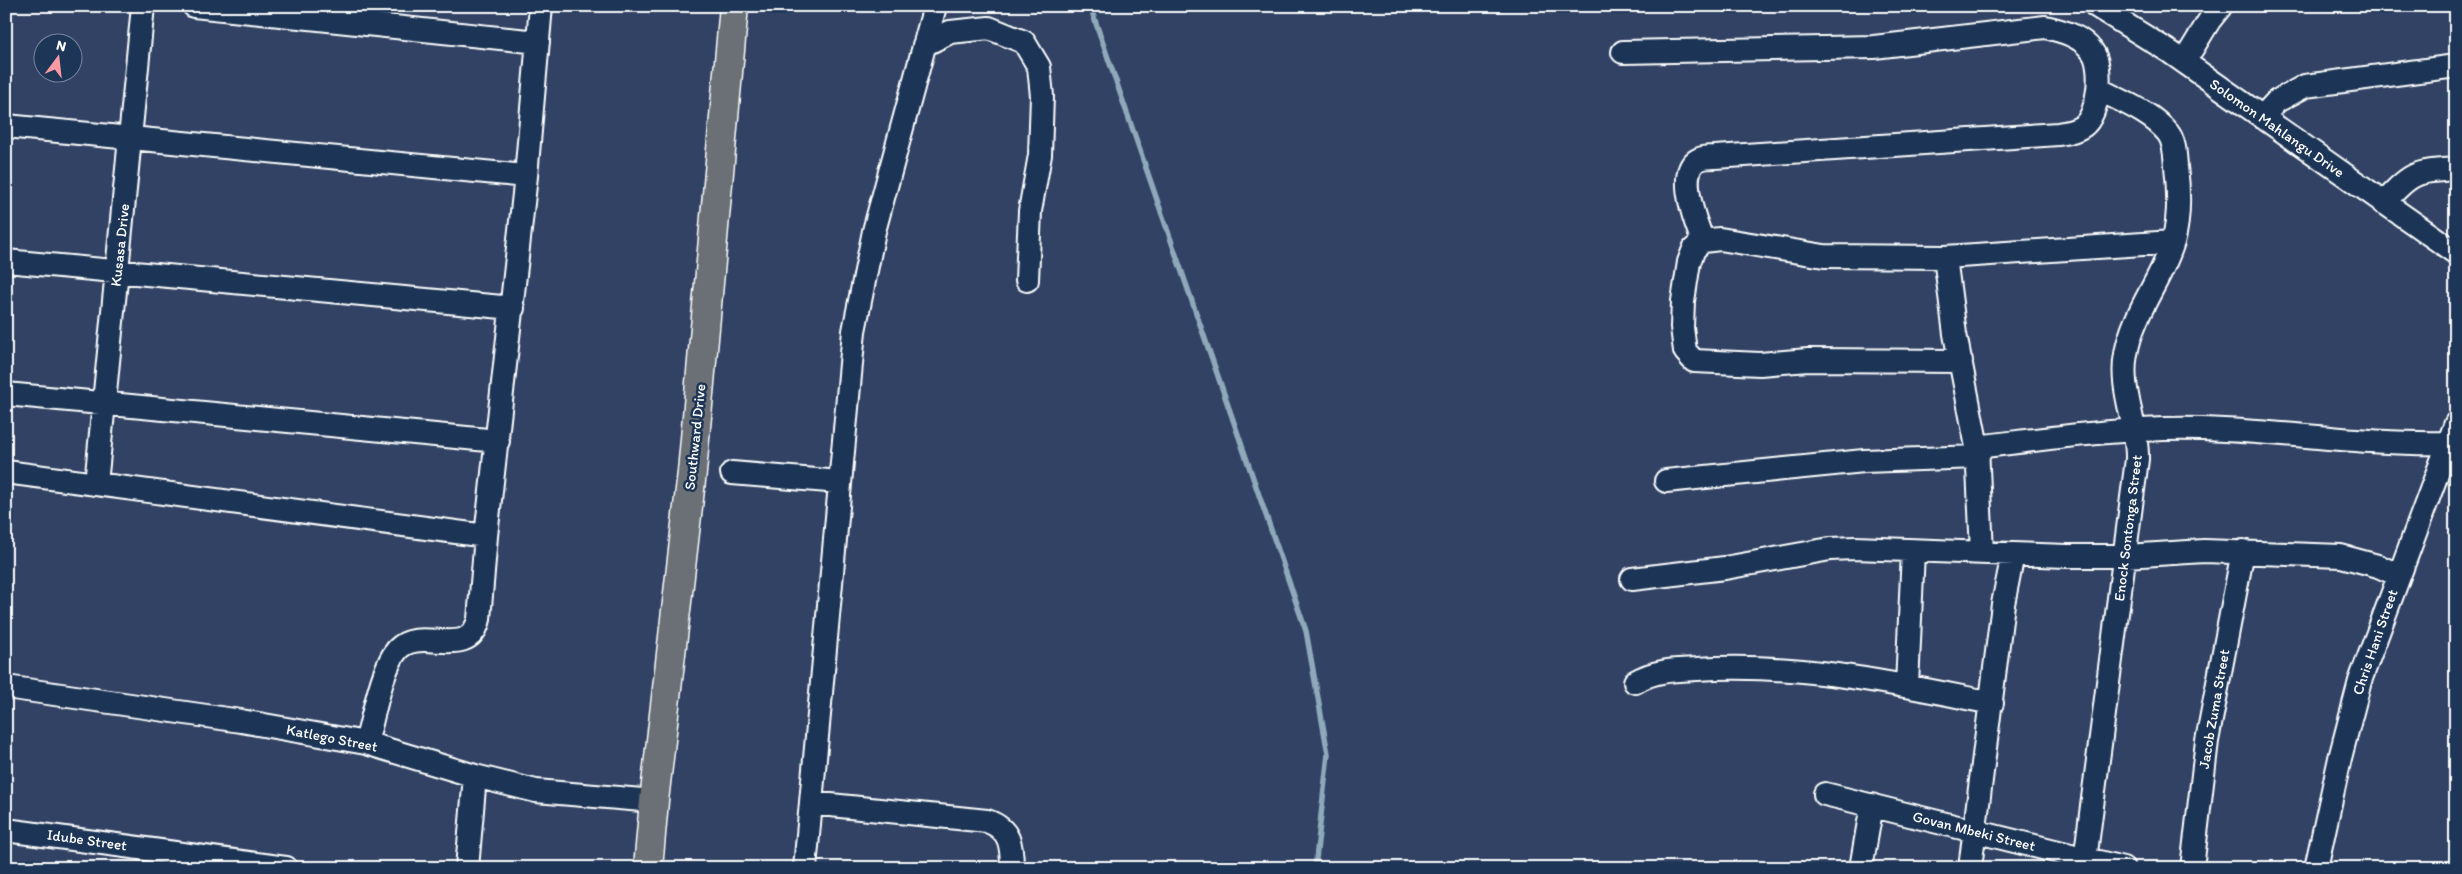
<svg xmlns="http://www.w3.org/2000/svg" width="2462" height="874" font-family="Itim,sans-serif">
	<style>
		.lines { fill: none; stroke-linecap: round; stroke-linejoin: round }
		.stream { stroke: #8fa9ba; stroke-width: 5.5 }
		.minor-casing { stroke: #fff; stroke-width: 26 }
		.major-casing { stroke: #fff; stroke-width: 31 }
		.minor { stroke: #1d3557; stroke-width: 22 }
		.major { stroke: #6a7074; stroke-width: 28 }
		.labels { text-anchor: middle; stroke-width: 5; stroke-linejoin: round; paint-order: stroke }
		.street-label { font-size: 15px; fill: #fff; stroke: #1d3557 }
	</style>
	<rect width="100%" height="100%" fill="#314264"/>
	<filter id="ink" filterUnits="userSpaceOnUse"><feTurbulence type="fractalNoise" baseFrequency=".02" numOctaves="2"/><feDisplacementMap in="SourceGraphic" scale="10" xChannelSelector="R" yChannelSelector="G"/><feConvolveMatrix kernelMatrix="1 2 1 2 8 2 1 2 1" color-interpolation-filters="sRGB"/></filter>
	<g filter="url(#ink)">
		<g class="lines">
			<!-- stream -->
			<path class="stream" d="M 1090,6 L 1306,631 L 1328,754 L 1315,868"/>
			<defs>
				<path id="minor" d="M 194,6 L 538,42
					M 2096,6 L 2170,52 L 2456,253
					M 924,45 L 950,32 L 989,28 L 1024,42 L 1039,67 L 1042,96 L 1040,155 L 1030,211 L 1027,280
					M 1623,52 L 1874,47 L 2045,27 C 2063,31 2081,36 2092,51 C 2104,66 2099,115 2083,126 C 2076,131 2066,133 2058,134 L 1715,157 C 1708,157 1701,157 1696,161 C 1677,175 1696,224 1703,241
					M 2184,62 L 2209,21 L 2221,6
					M 2262,117 L 2277,101 L 2305,86 L 2456,66
					M 6,126 L 526,176
					M 2383,203 C 2413,172 2413,172 2456,169
					M 1945,257 L 1955,334 L 1977,447 L 1982,552
					M 6,261 L 513,308
					M 1961,361 L 1808,360 L 1760,364 L 1694,361 L 1685,351 L 1682,327 L 1683,301 L 1689,262 L 1694,249 L 1703,241 L 1720,239 L 1824,256 L 1945,257 L 2173,242
					M 6,394 L 498,441
					M 1977,447 C 2052,438 2125,427 2201,429 C 2283,431 2365,445 2448,443
					M 6,472 L 486,536
					M 732,473 L 840,482
					M 1666,481 L 1864,461 L 1978,457
					M 96,484 L 143,6
					M 1632,579 L 1725,568 L 1830,549 L 1855,548 L 2067,556 L 2126,556 L 2204,551 L 2341,556 L 2378,566 L 2398,575
					M 1635,682 C 1655,670 1674,670 1697,669 C 1797,662 1896,684 1992,703
					M 1907,686 L 1913,551
					M 6,687 L 241,721 L 366,743 L 475,776 L 536,791 L 654,801
					M 366,743 C 373,719 382,666 398,649 C 421,625 469,662 479,619 L 486,536 L 526,176 L 541,6
					M 1825,794 L 2123,868
					M 811,803 L 987,821 C 1010,829 1012,845 1012,868
					M 6,830 L 286,868
					M 467,868 L 475,776
					M 805,868 L 854,331 L 874,231 L 935,6
					M 1861,868 L 1872,805
					M 1970,868 L 2003,604 L 2013,554
					M 2084,868 L 2137,459 C 2138,424 2119,389 2126,354 C 2133,312 2161,281 2173,242 C 2180,217 2179,191 2176,166 C 2175,155 2175,142 2168,133 C 2151,112 2121,101 2098,89
					M 2192,868 L 2207,741 L 2243,551
					M 2316,868 L 2340,758 L 2360,681 L 2456,423"/>
				<path id="major" d="M 648,868 L 654,801 L 692,472 L 734,6"/>
			</defs>
			<!-- minor casing -->
			<use href="#minor" class="minor-casing"/>
			<!-- major casing -->
			<use href="#major" class="major-casing"/>
			<!-- minor -->
			<use href="#minor" class="minor"/>
			<!-- major -->
			<use href="#major" class="major"/>
		</g>
	</g>
	<g class="labels">
		<!-- street labels -->
		<g class="street-label">
			<text transform="translate(2277 128) rotate(35)" y="5">Solomon Mahlangu Drive</text>
			<text transform="translate(120 245) rotate(-84)" y="5">Kusasa Drive</text>
			<text transform="translate(695 437) rotate(-84)" y="5">Southward Drive</text>
			<text transform="translate(2128 528) rotate(-83)" y="5">Enock Sontonga Street</text>
			<text transform="translate(2375 642) rotate(-71)" y="5">Chris Hani Street</text>
			<text transform="translate(2214 709) rotate(-80)" y="5">Jacob Zuma Street</text>
			<text transform="translate(332 738) rotate(11)" y="5">Katlego Street</text>
			<text transform="translate(1974 831) rotate(14)" y="5">Govan Mbeki Street</text>
			<text transform="translate(87 840) rotate(8)" y="5">Idube Street</text>
		</g>
	</g>
	<!-- margin -->
	<rect width="2462" height="874" fill="none" stroke="#1d3557" stroke-width="25"/>
	<rect x="12" y="12" width="2437" height="849" fill="none" stroke="#fff" stroke-width="2" filter="url(#ink)"/>
	<!-- north arrow -->
	<g transform="translate(58 58) rotate(15)"><circle r="24" fill="#1d3557" stroke="#77869a"/>
	<path d="M0-4L9 19L0 12L-9 19Z" fill="#ff9aa2"/>
	<text y="-8" font-size="14" font-weight="bold" text-anchor="middle" fill="#ffffff">N</text>
	</g>
</svg>
